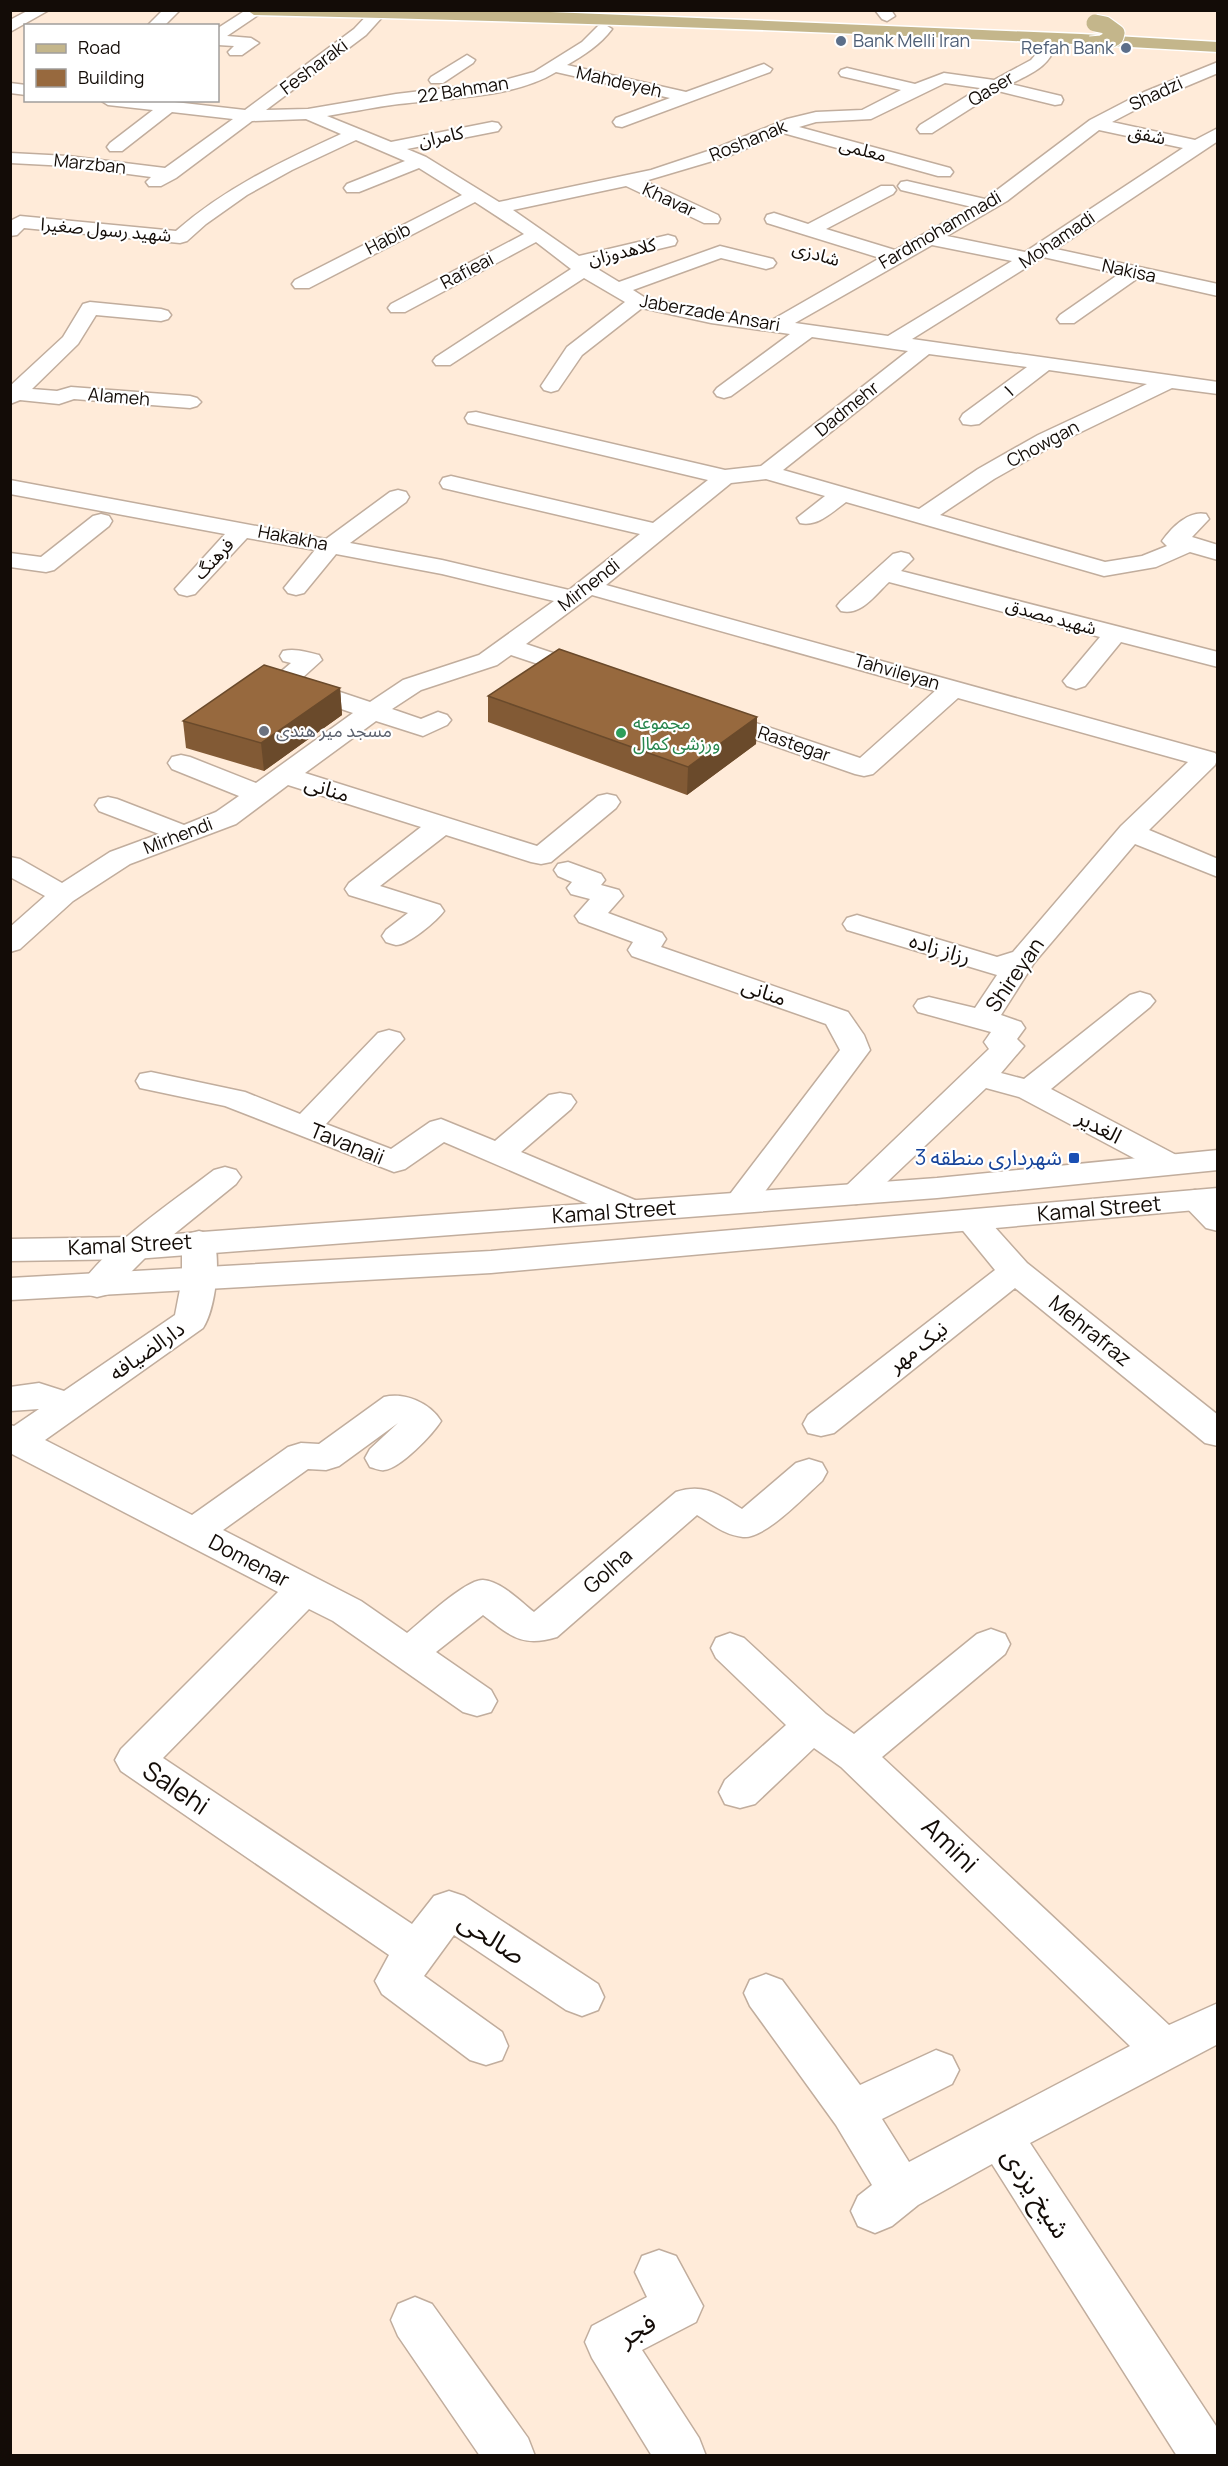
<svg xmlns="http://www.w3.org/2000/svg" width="1228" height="2466" font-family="Manrope,'Noto Sans Arabic',sans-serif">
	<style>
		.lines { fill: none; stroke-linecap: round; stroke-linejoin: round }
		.minor-casing { stroke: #c1ad9d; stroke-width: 3 }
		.secondary-casing { stroke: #c1ad9d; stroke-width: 3 }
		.primary-casing { stroke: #fff; stroke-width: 3 }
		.minor { fill: #fff; fill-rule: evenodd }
		.secondary { fill: #fff; fill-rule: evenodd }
		.primary { fill: #c4b68b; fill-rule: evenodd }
		.primary-bridge-casing { stroke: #fff; stroke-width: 19; stroke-linecap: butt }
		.primary-bridge { stroke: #c4b68b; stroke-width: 17 }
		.wall { fill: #825a35 }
		.shaded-wall { fill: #6a4a2b }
		.building { fill: #97693e; stroke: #6a4a2b; stroke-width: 1.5 }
		.service-dot { fill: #5c6f8a; stroke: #fff; stroke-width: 2 }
		.worship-dot { fill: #6b7280; stroke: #fff; stroke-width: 2 }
		.leisure-dot { fill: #2e9e5b; stroke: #fff; stroke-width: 2 }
		.transit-dot { fill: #1a4fb4; stroke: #fff; stroke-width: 2 }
		.labels { text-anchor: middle; stroke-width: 4.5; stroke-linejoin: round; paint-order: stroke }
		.far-service-label { font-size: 18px; fill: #4e5e75; stroke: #fff; text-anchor: start }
		.far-street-label { font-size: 18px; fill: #130c07; stroke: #fff }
		.far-leisure-label { font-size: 18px; fill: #27864d; stroke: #fff; text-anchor: start }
		.far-worship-label { font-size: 18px; fill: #5b616d; stroke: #fff; text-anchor: start }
		.street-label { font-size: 21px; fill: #130c07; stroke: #fff }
		.transit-label { font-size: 21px; fill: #164399; stroke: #fff; text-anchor: end }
		.near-street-label { font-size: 26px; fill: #130c07; stroke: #fff }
	</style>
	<rect width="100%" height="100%" fill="#ffebd9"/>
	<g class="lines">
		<defs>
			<path id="minor" d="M 29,10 L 49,10 L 10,32 L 10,20 Z
				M 163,10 L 180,10 L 164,26 L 147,26 Z
				M 246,10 L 264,11 L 227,36 L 251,38 L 259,43 L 242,55 L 230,55 L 228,52 L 234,46 L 218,45 L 218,28 Z
				M 372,10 L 382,11 L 385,14 L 366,35 L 266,110 L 308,109 L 396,94 L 497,82 L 534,72 L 582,42 L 598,26 L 604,24 L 612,29 C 600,45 584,55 567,65 L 686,92 L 758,66 L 764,64 L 772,69 L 770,72 L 622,127 L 616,126 L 613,122 L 616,118 L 670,98 L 556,72 C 514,98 447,98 399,104 C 375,107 351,112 327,116 L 391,142 L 492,122 L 498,123 L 501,127 L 498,131 L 407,149 L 426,157 L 499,202 L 651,170 L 714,149 L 787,119 L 816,112 L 862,110 L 901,90 L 841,76 L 839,73 L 841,70 L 847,68 L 915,84 L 944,73 L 994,80 L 1031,60 L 1037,53 L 1041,41 L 1053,41 L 1055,44 C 1051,67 1029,74 1011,84 L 1061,96 L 1063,100 L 1061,104 L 1055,105 L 998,91 L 932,133 L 920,133 L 917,129 L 920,125 L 980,88 L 945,83 L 871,119 L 816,122 L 799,127 L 950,168 L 953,172 L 950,176 L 938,176 L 783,133 L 726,157 L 645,181 L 718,215 L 720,219 L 718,223 L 704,223 L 626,186 L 513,210 L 579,256 L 668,235 L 675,237 L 677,241 L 675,245 L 591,265 L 619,282 L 720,246 L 773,259 L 776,263 L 773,267 L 766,269 L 721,258 L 633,290 L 644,297 L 711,311 L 772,320 L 880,258 L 767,223 L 765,219 L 767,215 L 774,213 L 808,224 L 881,186 L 893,186 L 896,190 L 893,194 L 826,229 L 895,250 L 972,207 L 901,190 L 898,186 L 901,182 L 907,181 L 985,199 L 1090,120 L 1144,92 L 1218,62 L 1218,73 L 1156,99 L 1112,122 L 1195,140 L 1218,128 L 1218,141 L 1056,249 L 1218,284 L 1218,296 L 1138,278 L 1074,323 L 1060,323 L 1057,319 L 1060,315 L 1119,274 L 1043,257 L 912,339 L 1218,382 L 1218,394 L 1172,388 L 1054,445 L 994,479 L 940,515 L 1105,562 L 1142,556 L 1167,546 L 1162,541 C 1172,527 1189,510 1206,514 L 1209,519 L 1192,537 L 1218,545 L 1218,560 L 1190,552 L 1156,567 L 1104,576 L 846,502 C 832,512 818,527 800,523 L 797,518 L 825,496 L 766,479 L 731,483 L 606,585 L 1215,753 L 1218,757 L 1215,765 L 1149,830 L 1218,859 L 1218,877 L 1135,844 L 1034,963 L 1001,1015 L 1021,1022 L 1025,1028 L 1017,1039 L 1024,1046 L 1001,1073 L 1024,1079 L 1130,995 L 1140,992 L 1150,995 L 1155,1001 L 1150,1007 L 1051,1089 L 1180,1157 L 1185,1164 L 1180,1171 L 1169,1174 L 1158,1171 L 1019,1097 L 986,1088 L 867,1201 L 856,1204 L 845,1201 L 840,1194 L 845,1187 L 989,1049 L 984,1042 L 991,1032 L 918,1012 L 914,1006 L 918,1000 L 929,997 L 975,1008 L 997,975 L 847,930 L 843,924 L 847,918 L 857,915 L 997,957 L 1013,952 L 1121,826 L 1188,762 L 958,698 L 873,774 L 864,776 L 855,774 L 705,722 L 701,717 L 705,712 L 714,709 L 723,712 L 860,758 L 935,691 L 592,595 L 526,644 L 595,667 L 598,672 L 595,677 L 586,679 L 577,677 L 511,655 L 497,665 L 421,690 L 392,709 L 421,719 L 438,712 L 447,715 L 451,720 L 447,725 L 423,736 L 376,721 L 305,773 L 537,846 L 598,796 L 607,794 L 616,796 L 620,802 L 616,808 L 551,862 L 541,864 L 531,862 L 446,835 L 380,886 L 440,905 L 444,911 C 437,921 408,945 396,945 C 392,944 389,943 386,942 L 382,936 L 386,930 L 408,913 L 349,895 L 345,889 L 349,883 L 421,827 L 288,785 L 236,824 L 130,864 L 73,901 L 20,949 L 10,952 L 10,927 L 45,896 L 10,877 L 10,857 L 20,859 L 62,883 L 110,852 L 159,834 L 99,811 L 95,805 L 99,799 L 108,797 L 117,799 L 184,825 L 216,812 L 239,796 L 172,769 L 168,763 L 172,757 L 181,755 L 190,757 L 256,783 L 353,713 L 274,686 L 270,681 L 291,663 L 283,661 L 280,656 L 283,651 C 295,648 307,652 319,655 L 322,660 L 301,679 L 370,702 L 403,680 L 479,655 L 554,601 L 442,574 L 336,554 L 304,593 L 296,595 L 288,593 L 284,588 L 315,550 L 247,538 L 195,594 L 187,596 L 179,594 L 175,589 L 225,534 L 10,494 L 10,480 L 326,539 L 390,492 L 398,490 L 406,492 L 409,497 L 406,502 L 350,543 L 442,560 L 569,590 L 640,534 L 443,488 L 440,483 L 443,478 L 451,476 L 653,523 L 708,480 L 468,423 L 465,418 L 468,413 L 476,412 L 725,470 L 761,466 L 908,351 L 812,337 L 731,396 L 724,398 L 717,396 L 714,392 L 717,388 L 790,334 L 711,323 L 642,308 L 582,355 L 558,390 L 551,392 L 544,390 L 541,386 L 567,347 L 625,302 L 584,278 L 450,365 L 436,365 L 433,361 L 436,357 L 571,269 L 536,242 L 405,312 L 391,312 L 388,308 L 391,304 L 524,234 L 475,202 L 309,288 L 295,288 L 292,284 L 295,280 L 462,195 L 419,168 L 359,192 L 347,192 L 344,188 L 347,184 L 405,161 L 356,140 L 292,170 L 247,195 L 206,224 L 187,241 L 180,243 L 24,228 L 17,235 L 10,236 L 10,221 L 20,216 L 176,231 C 225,188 282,161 341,134 L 306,119 L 252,121 L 176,178 L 161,186 L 149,186 L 146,182 L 151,177 L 68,166 L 10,163 L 10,153 L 68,156 L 165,168 L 233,119 L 172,112 L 122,151 L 110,151 L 107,147 L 110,143 L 153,110 L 108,105 L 100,100 L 157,100 L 245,110 L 354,29 ZM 1099,130 L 1183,148 L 1025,252 L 947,236 L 1007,201 ZM 932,245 L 1012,261 L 888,336 L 795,323 ZM 929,354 L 1027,367 L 963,414 L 960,419 L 963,424 L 971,425 L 979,424 L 1049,370 L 1147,384 L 1038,435 L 978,469 L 919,509 L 783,470 Z
				M 875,10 L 891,10 L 895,16 L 887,21 L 882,19 Z
				M 467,55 L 475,60 L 473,63 L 443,83 L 431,83 L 429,80 L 431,77 Z
				M 10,83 L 26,85 L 26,95 L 10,93 Z
				M 90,302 L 161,309 L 168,311 L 171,315 L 168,319 L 161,321 L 96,315 L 78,344 L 32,389 L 57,391 L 71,387 L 190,396 L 197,398 L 201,402 L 197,406 L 190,408 L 74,399 L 59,404 L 20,400 L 10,404 L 10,386 L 63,337 L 83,304 Z
				M 101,514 L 109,516 L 112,521 L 109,526 L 54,570 L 46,572 L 10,567 L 10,553 L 41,557 L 93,516 Z
				M 901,552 L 909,554 L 913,559 L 901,571 L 1218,652 L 1218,667 L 1121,642 L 1085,686 L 1076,689 L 1067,686 L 1063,681 L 1100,637 L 889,582 C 875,595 861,616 841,611 L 837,606 L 841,601 L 893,554 Z
				M 568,862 L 601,874 L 605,880 L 601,885 L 619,890 L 623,896 L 608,913 L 662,933 L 666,939 L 661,947 L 848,1012 L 864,1035 L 870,1050 L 752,1209 L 740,1212 L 728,1209 L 724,1202 L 840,1050 L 826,1024 L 632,956 L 628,950 L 633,942 L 579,922 L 575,916 L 590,899 L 571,894 L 567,888 L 572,882 L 558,876 L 554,870 L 558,864 Z
				M 389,1030 L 400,1033 L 404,1039 L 326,1124 L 391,1149 L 430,1122 L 441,1119 L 495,1141 L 549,1095 L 560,1093 L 571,1095 L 576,1102 L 571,1109 L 521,1152 L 642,1203 L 646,1210 L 642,1217 L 630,1220 L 618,1217 L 444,1142 L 405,1169 L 394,1172 L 225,1106 L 140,1088 L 136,1081 L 140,1074 L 151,1072 L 245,1092 L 300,1114 L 378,1033 Z
				M 225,1167 L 236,1170 L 241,1177 L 236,1184 L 147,1256 L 109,1294 L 97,1297 L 85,1294 L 80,1286 C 106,1246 175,1200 214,1170 Z
				M 1195,1190 L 1206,1193 L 1218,1203 L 1218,1231 L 1206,1228 L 1179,1200 L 1184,1193 Z
				M 971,1211 L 983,1214 L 1027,1263 L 1218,1415 L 1218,1446 L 1205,1443 L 1015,1288 L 834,1433 L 821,1436 L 808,1433 L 803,1424 L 808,1415 L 995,1270 L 955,1221 L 959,1214 Z
				M 199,1231 L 211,1234 C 223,1253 215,1310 203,1328 L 45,1440 L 192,1515 L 288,1447 L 301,1443 L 319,1444 L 384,1397 C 405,1392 430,1403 441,1421 C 433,1434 400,1469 384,1470 C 380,1471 374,1468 370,1467 L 365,1458 L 370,1449 L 398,1423 L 339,1466 L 326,1470 L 308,1469 L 223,1530 L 361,1601 L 407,1633 C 422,1621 466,1579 483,1580 C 501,1581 521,1602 534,1612 L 676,1492 C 704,1483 718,1494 742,1509 L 796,1463 L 809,1459 L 822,1463 L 827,1472 L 822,1481 C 805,1496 765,1539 743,1537 C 724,1535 712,1524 697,1515 L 557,1637 C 521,1648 510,1635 483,1615 L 436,1652 L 491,1690 L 497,1701 L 491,1712 L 477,1716 L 463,1712 L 333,1621 L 309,1609 L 163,1758 L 412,1924 L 434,1896 L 449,1891 L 464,1896 L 598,1984 L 604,1997 L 598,2010 L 582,2016 L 566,2010 L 454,1935 L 424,1976 L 502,2032 L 508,2046 L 502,2060 L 486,2065 L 470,2060 L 382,1994 L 375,1981 L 389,1955 L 121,1771 L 115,1760 L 121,1749 L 278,1592 L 10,1453 L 10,1425 L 14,1426 L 39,1409 L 10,1411 L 10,1387 L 39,1383 L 64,1391 L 175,1315 L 182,1279 L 182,1242 L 187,1234 Z
				M 991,1629 L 1005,1634 L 1010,1644 L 1005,1654 L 882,1757 L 1169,2025 L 1218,2003 L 1218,2044 L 1030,2143 L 1218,2429 L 1218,2456 L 1177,2456 L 992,2164 L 918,2205 L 892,2226 L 875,2233 L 858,2226 L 851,2211 L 858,2196 L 872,2185 L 836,2125 L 750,2006 L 744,1993 L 750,1980 L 766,1974 L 782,1980 L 860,2085 L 936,2050 L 952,2056 L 959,2070 L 952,2084 L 882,2119 L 909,2162 L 1130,2046 L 841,1767 L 814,1748 L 755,1804 L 740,1808 L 725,1804 L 719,1792 L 725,1780 L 786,1725 L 716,1658 L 711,1648 L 716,1638 L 730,1633 L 744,1638 L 826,1714 L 854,1734 L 977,1634 Z
				M 659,2250 L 676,2256 L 703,2306 L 696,2322 L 642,2350 L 699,2438 L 706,2456 L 652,2456 L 592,2358 L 585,2342 L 592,2326 L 647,2297 L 635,2272 L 642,2256 Z
				M 415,2297 L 432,2304 L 528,2438 L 535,2456 L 480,2456 L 398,2336 L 391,2320 L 398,2304 Z"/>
			<path id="secondary" d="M 1218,1150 L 1218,1170 L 937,1198 L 135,1259 L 10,1261 L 10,1239 L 135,1237 L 937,1178 Z
				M 1218,1188 L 1218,1208 L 491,1273 L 10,1300 L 10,1278 L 491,1251 Z"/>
			<path id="primary" d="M 247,10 L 526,11 L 1081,34 L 1218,42 L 1218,52 C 897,33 575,22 254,15 Z"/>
		</defs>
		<!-- minor casing -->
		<use href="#minor" class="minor-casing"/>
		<!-- secondary casing -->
		<use href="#secondary" class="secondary-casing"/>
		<!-- primary casing -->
		<use href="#primary" class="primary-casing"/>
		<!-- minor -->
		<use href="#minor" class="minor"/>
		<!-- secondary -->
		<use href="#secondary" class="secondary"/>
		<!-- primary -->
		<use href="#primary" class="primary"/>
		<defs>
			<path id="primary-bridge" d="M 1090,45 L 1102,44 L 1115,37 L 1116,33 L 1105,25 L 1095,23"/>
		</defs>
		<!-- primary-bridge casing -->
		<use href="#primary-bridge" class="primary-bridge-casing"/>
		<!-- primary-bridge -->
		<use href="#primary-bridge" class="primary-bridge"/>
	</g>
	<!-- wall -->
	<path class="wall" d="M 340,688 L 342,715 L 264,771 L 186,748 L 183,721 Z
		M 488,696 L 757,717 L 756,744 L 687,795 L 488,722 Z"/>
	<!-- shaded-wall -->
	<path class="shaded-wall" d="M 340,688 L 342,715 L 264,771 L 261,743 Z
		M 757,717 L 756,744 L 687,795 L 688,767 Z"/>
	<!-- building -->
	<path class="building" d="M 559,649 L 757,717 L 688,767 L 488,696 Z
		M 264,665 L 340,688 L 261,743 L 183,721 Z"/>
	<!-- markers -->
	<g class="service-dot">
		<circle cx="841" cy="41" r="6"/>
		<circle cx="1126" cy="48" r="6"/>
	</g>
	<circle class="worship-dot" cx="264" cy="731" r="6"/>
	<circle class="leisure-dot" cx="621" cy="733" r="6"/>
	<rect class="transit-dot" x="1068" y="1152" width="12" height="12" rx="3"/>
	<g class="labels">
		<!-- far-service labels -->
		<g class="far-service-label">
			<text x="853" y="47">Bank Melli Iran</text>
			<text x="1114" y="54" text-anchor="end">Refah Bank</text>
		</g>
		<!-- far-street labels -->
		<g class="far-street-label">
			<text transform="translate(314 67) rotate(-37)" y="6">Fesharaki</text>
			<text transform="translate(619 82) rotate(13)" y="6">Mahdeyeh</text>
			<text transform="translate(991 89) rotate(-31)" y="6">Qaser</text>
			<text transform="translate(463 90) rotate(-9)" y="6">22 Bahman</text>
			<text transform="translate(1156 94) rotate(-25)" y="6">Shadzi</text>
			<text transform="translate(1147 135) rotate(12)" y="6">شفق</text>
			<text transform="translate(441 137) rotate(-12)" y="6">کامران</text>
			<text transform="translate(748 141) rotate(-22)" y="6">Roshanak</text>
			<text transform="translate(863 150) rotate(15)" y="6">معلمی</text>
			<text transform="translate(90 164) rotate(6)" y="6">Marzban</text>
			<text transform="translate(669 200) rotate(25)" y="6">Khavar</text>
			<text transform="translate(106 230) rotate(5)" y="6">شهید رسول صغیرا</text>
			<text transform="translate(940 230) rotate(-30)" y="6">Fardmohammadi</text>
			<text transform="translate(388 239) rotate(-27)" y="6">Habib</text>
			<text transform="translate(1057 240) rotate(-34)" y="6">Mohamadi</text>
			<text transform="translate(622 252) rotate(-13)" y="6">کلاهدوزان</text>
			<text transform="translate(816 254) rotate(16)" y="6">شادزی</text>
			<text transform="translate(467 271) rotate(-28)" y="6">Rafieai</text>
			<text transform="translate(1129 271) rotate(12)" y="6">Nakisa</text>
			<text transform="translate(710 313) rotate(10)" y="6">Jaberzade Ansari</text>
			<text transform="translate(1009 391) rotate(-36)" y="6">۱</text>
			<text transform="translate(119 397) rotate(5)" y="6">Alameh</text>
			<text transform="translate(847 409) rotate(-39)" y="6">Dadmehr</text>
			<text transform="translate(1043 444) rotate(-28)" y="6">Chowgan</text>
			<text transform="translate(293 538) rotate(11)" y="6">Hakakha</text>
			<text transform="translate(214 559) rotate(-47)" y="6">فرهنگ</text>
			<text transform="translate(589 585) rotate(-38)" y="6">Mirhendi</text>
			<text transform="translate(1051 617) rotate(15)" y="6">شهید مصدق</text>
			<text transform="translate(897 672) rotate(16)" y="6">Tahvileyan</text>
			<text transform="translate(794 744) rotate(19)" y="6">Rastegar</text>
			<text transform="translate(178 836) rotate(-21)" y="6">Mirhendi</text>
		</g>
		<!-- far-leisure labels -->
		<g class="far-leisure-label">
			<text x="633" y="729">مجموعه<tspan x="633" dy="21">ورزشی کمال</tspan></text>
		</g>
		<!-- far-worship labels -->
		<g class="far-worship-label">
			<text x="276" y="737">مسجد میر هندی</text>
		</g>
		<!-- street labels -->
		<g class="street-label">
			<text transform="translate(327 789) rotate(17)" y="7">منانی</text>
			<text transform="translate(940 949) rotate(17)" y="7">رزاز زاده</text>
			<text transform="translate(1015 975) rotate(-55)" y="7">Shireyan</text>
			<text transform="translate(764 992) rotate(19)" y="7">منانی</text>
			<text transform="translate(1099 1127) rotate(28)" y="7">الغدیر</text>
			<text transform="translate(347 1144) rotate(22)" y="7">Tavanaii</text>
			<text transform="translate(1099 1209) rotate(-5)" y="7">Kamal Street</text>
			<text transform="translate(614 1212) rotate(-4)" y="7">Kamal Street</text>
			<text transform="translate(130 1245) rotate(-3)" y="7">Kamal Street</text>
			<text transform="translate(1090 1331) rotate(39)" y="7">Mehrafraz</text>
			<text transform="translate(918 1347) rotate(-38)" y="7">نیک مهر</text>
			<text transform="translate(147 1351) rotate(-35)" y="7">دارالضیافه</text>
			<text transform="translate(249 1561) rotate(28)" y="7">Domenar</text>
			<text transform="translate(608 1571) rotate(-41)" y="7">Golha</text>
		</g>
		<!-- transit labels -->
		<g class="transit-label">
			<text x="1062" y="1165">شهرداری منطقه 3</text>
		</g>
		<!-- near-street labels -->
		<g class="near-street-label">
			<text transform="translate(176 1788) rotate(34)" y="9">Salehi</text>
			<text transform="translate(950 1845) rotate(44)" y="9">Amini</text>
			<text transform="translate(492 1938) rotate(33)" y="9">صالحی</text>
			<text transform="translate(1036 2193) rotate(57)" y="9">شیخ یزدی</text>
			<text transform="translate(637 2330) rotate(-31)" y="9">فجر</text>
		</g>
	</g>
	<!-- border -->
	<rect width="1228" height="2466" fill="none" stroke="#130c07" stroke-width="24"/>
	<!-- legend -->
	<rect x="24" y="24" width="195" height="78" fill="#ffffff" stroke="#a19e9c" stroke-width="1.5"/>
	<rect x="36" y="44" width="30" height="9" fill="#c4b68b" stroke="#a19e9c" stroke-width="1.5"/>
	<text x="78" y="54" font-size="18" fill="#130c07">Road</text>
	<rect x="36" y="69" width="30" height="18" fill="#97693e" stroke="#a19e9c" stroke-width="1.5"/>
	<text x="78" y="84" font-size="18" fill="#130c07">Building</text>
</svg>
